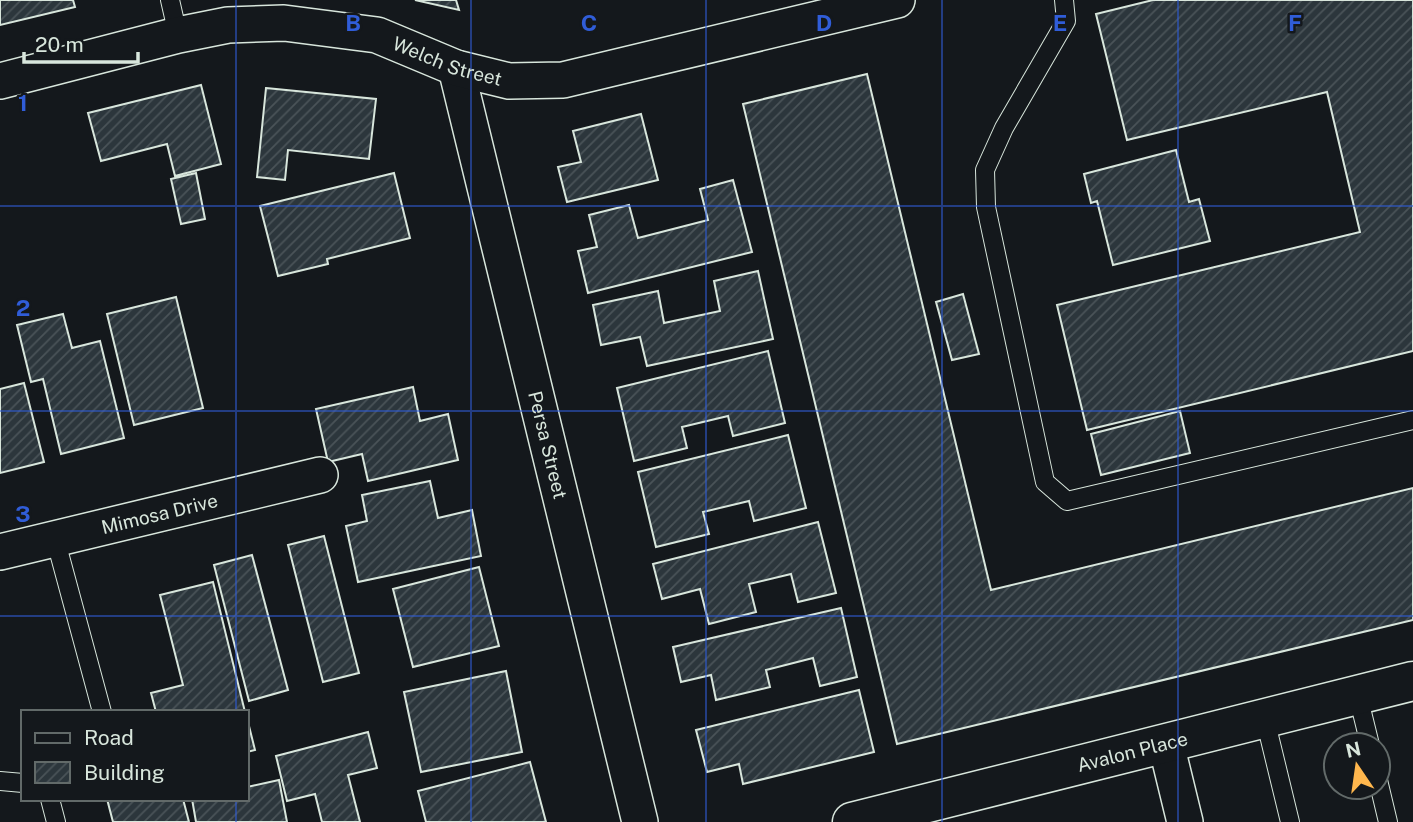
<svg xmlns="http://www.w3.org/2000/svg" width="1413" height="822" font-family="'Public Sans',sans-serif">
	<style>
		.building { fill: url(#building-hatch); stroke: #d8e6dc; stroke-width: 2 }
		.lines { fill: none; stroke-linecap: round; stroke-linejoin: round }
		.lane-casing { stroke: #d8e6dc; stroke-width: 20 }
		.street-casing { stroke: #d8e6dc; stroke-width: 38 }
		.secondary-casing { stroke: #d8e6dc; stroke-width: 41 }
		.lane { stroke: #14181c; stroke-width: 18 }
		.street { stroke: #14181c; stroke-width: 35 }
		.secondary { stroke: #14181c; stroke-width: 38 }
		.grid { fill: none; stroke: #305dd8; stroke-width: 2; stroke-opacity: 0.55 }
		.labels { text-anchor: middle; stroke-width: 5; stroke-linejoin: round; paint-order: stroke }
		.street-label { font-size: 19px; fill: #d8e6dc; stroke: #14181c }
		.grid-label { font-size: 23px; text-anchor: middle; font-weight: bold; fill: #305dd8; stroke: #14181c; stroke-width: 5; stroke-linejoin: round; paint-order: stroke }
	</style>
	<defs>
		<pattern id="building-hatch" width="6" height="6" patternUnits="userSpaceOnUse" patternTransform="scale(1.75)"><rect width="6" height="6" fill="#2c363c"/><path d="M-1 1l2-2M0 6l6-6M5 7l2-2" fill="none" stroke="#4a5358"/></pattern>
	</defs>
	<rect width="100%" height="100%" fill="#14181c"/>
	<!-- building -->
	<path class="building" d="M 0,0 L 73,0 L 75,7 L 0,25 Z
		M 415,0 L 456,0 L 459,10 Z
		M 1153,0 L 1413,0 L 1413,351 L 1087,430 L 1057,305 L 1360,232 L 1327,92 L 1127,140 L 1096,14 Z
		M 867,74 L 991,590 L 1413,488 L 1413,620 L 897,744 L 743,104 Z
		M 201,85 L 221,164 L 175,176 L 167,144 L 101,161 L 88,113 Z
		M 266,88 L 376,99 L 369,159 L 288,150 L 285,180 L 257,177 Z
		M 641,114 L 658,180 L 567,202 L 558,167 L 581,162 L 573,131 Z
		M 1176,150 L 1189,202 L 1199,199 L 1210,241 L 1113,265 L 1097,201 L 1091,203 L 1084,174 Z
		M 196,173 L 205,219 L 181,224 L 171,179 Z
		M 394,173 L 410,238 L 327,259 L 328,264 L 278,276 L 260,206 Z
		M 733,180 L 752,252 L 588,293 L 578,251 L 597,247 L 589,215 L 629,205 L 638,238 L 708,220 L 700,189 Z
		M 758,271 L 773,339 L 647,366 L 640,337 L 601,345 L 593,305 L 658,291 L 664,323 L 720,311 L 714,281 Z
		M 963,294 L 979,354 L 952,360 L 936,302 Z
		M 176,297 L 203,408 L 134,425 L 107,314 Z
		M 63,314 L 72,348 L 100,341 L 124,438 L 61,454 L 43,379 L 31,382 L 17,325 Z
		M 768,351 L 785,423 L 733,436 L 728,416 L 682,427 L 687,448 L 634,461 L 617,388 Z
		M 24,383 L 44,462 L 0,473 L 0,389 Z
		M 413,387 L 420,421 L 448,414 L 458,460 L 368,481 L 362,454 L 328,462 L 316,409 Z
		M 1180,411 L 1190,453 L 1101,475 L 1091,434 Z
		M 788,435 L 806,508 L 754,521 L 749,501 L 703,512 L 709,534 L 656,547 L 638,472 Z
		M 430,481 L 438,518 L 472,510 L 481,556 L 358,582 L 346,526 L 367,521 L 362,495 Z
		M 818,522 L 836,593 L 798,602 L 791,574 L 749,584 L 756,612 L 709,624 L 700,589 L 662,599 L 653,564 Z
		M 324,536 L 359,673 L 323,682 L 288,545 Z
		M 252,555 L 288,690 L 249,701 L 214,565 Z
		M 479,567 L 499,646 L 413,667 L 393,589 Z
		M 213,582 L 245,712 L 156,712 L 151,693 L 183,685 L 160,595 Z
		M 841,608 L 857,677 L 820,686 L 813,658 L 766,670 L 770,687 L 716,700 L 711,675 L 681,682 L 673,647 Z
		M 506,671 L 522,752 L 421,772 L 404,692 Z
		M 859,690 L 874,752 L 743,784 L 739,764 L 707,772 L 696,730 Z
		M 247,718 L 255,750 L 247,752 Z
		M 368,732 L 377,768 L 348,775 L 360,822 L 322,822 L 315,794 L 287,801 L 276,756 Z
		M 530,762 L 546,822 L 426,822 L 418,791 Z
		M 279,780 L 287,822 L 196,822 L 192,799 L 247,799 L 247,787 Z
		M 107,799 L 183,799 L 189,822 L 113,822 Z"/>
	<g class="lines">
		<defs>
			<path id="lane" d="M 170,0 L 178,35
				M 1064,0 L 1066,21 L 1004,128 L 985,170 L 986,207 L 1045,482 L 1067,501 L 1413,420
				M 55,538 L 102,712
				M 1358,696 L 1370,745
				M 1265,719 L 1290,822
				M 1378,780 L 1388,822
				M 0,781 L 23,783
				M 50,799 L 56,822"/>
			<g id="street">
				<path id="s1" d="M 456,68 L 640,822"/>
				<path id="s2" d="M 0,81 L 178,35 L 228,25 L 284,23 L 377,35 L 456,68 L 509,81 L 563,80 L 897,0"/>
				<path id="s3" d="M 0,552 L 320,475"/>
				<path d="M 1166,744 L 1185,822"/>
			</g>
			<g id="secondary">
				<path id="s4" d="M 852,822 L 1413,681"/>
			</g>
		</defs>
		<!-- lane casing -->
		<use href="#lane" class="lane-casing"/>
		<!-- street casing -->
		<use href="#street" class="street-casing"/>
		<!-- secondary casing -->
		<use href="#secondary" class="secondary-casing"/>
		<!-- lane -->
		<use href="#lane" class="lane"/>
		<!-- street -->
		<use href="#street" class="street"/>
		<!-- secondary -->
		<use href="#secondary" class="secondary"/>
	</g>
	<!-- grid -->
	<path class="grid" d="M 236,0 L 236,712M 471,0 L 471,822M 706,0 L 706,822M 942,0 L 942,822M 1178,0 L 1178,822M 0,206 L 1413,206M 0,411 L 1413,411M 0,616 L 1413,616M 236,799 L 236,822"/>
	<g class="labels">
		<!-- street labels -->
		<g class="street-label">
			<text dy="7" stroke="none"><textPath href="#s2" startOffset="460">Welch Street</textPath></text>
			<text dy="7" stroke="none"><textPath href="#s1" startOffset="388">Persa Street</textPath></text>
			<text dy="7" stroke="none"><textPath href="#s3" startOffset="164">Mimosa Drive</textPath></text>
			<text dy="7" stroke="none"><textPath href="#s4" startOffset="289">Avalon Place</textPath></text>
		</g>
	</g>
	<g class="grid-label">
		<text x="353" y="31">B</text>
		<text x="589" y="31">C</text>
		<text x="824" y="31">D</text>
		<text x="1060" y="31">E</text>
		<text x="1295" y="31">F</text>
		<text x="23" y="111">1</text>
		<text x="23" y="316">2</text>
		<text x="23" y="522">3</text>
	</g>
	<!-- legend -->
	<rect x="21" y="710" width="228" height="91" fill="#14181c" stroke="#626a69" stroke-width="2"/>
	<rect x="35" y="733" width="35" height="10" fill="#14181c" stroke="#626a69" stroke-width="2"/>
	<text x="84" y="745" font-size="21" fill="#d8e6dc">Road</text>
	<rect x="35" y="762" width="35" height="21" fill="url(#building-hatch)" stroke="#626a69" stroke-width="2"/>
	<text x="84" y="780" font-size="21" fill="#d8e6dc">Building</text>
	<!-- north arrow -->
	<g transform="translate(1357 766) rotate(347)"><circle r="33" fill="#14181c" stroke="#626a69" stroke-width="2"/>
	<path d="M0-5L12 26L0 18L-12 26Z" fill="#ffb74d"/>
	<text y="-10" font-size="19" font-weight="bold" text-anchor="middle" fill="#d8e6dc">N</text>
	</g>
	<!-- scale -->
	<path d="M24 52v10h114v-10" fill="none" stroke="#d8e6dc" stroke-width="3.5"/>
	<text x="35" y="52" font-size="21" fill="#d8e6dc" stroke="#14181c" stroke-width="5" paint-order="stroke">20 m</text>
</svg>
